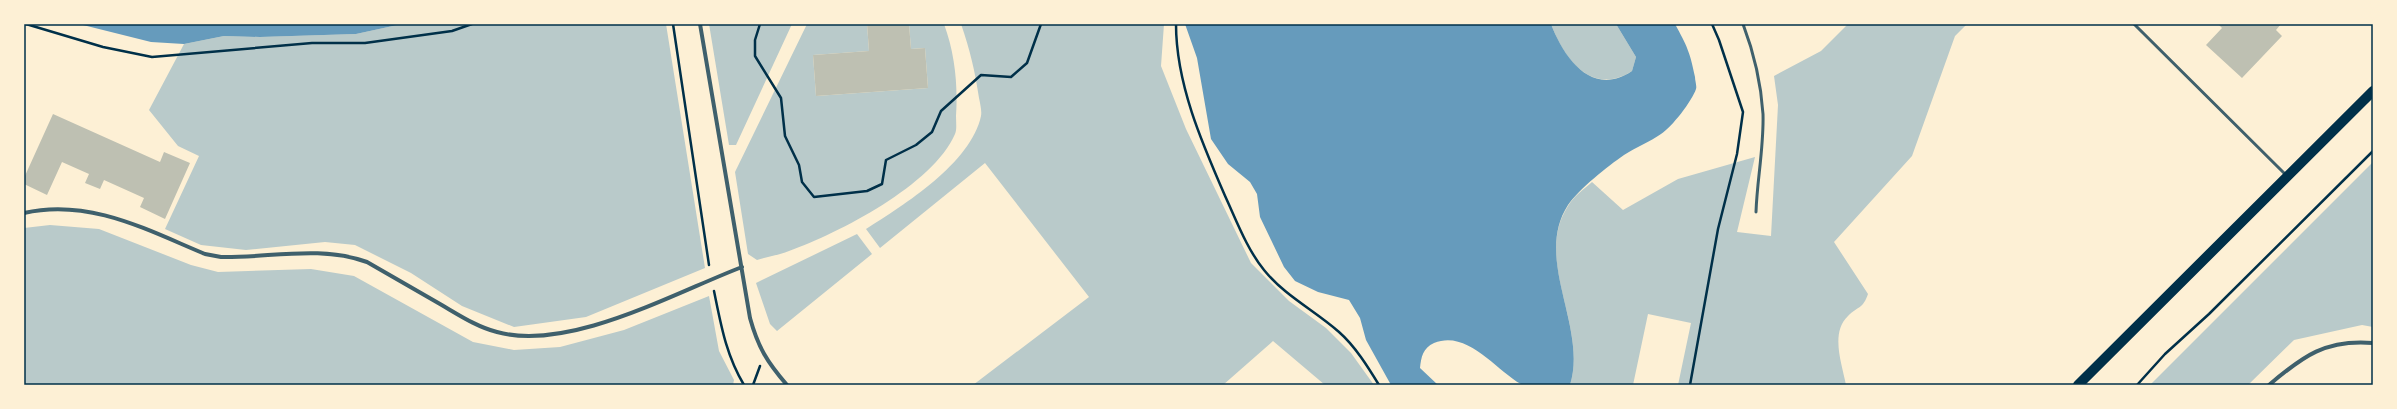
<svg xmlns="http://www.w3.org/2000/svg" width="2397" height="409" font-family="Quicksand,sans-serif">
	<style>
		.green { fill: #b9caca }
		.water { fill: #669bbc }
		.building { fill: #bec0b2 }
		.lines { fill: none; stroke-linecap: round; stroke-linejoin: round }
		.path { stroke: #003049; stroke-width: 2.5 }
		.service { stroke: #3f606c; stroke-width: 3 }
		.minor { stroke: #3f606c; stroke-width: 4 }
		.primary { stroke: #003049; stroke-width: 10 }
		.neatline { fill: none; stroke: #003049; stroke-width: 1.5 }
	</style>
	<rect width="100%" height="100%" fill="#fdf0d5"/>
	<!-- green -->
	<path class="green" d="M 402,24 L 666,24 L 705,268 L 586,317 L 514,327 L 462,306 L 411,273 L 355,245 L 325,242 L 246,250 L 201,245 L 165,229 L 199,156 L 178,146 L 149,110 L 184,44 L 224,36 L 260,37 L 356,34 Z
		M 709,24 L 792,24 L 736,145 L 729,145 Z
		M 807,24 L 867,24 L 869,51 L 813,55 L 816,96 L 928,88 L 925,48 L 911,49 L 909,24 L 944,24 C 955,54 958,85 956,116 C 956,122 957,130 955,134 C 933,185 839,233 789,251 C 779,255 767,257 757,260 L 748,254 L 735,172 Z
		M 961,24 L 1164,24 L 1161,66 L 1186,129 L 1251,263 L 1289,301 L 1326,328 L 1351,353 L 1374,385 L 1325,385 L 1273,341 L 1223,385 L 973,385 L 1089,297 L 985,163 L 880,248 L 866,229 C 904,205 971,163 981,116 C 982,111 980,103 979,98 C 975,71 970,50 961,24 Z
		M 1551,24 L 1616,24 L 1636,57 L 1632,71 C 1592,97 1564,59 1551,24 Z
		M 1848,24 L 1967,24 L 1955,36 L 1912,156 L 1834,242 L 1868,294 C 1863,309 1858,306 1848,316 C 1830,333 1842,364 1846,385 L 1678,385 L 1691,323 L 1648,314 L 1633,385 L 1570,385 C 1588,326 1533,260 1568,206 C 1573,197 1584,189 1592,182 L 1623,210 L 1678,179 L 1755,157 L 1737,232 L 1771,236 L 1778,105 L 1774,76 L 1821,51 Z
		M 2373,162 L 2373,327 L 2362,325 L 2294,340 L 2248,385 L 2150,385 Z
		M 50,225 L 99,229 L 191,265 L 218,272 L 311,269 L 354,276 L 473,342 L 514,350 L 560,347 L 624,330 L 709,296 L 719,351 L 734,380 L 733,385 L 24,385 L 24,228 Z
		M 857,234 L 872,254 L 777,331 L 770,324 L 756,283 Z"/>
	<!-- water -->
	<path class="water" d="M 79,24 L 402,24 L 356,34 L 260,37 L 224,36 L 184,44 L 151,42 Z
		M 1185,24 L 1551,24 C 1564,58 1592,98 1632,71 L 1636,57 L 1616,24 L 1675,24 C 1687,46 1690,52 1695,77 C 1695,81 1697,86 1696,89 C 1692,101 1672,127 1661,134 C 1650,142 1636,147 1624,155 C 1608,166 1579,189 1568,205 C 1533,259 1588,327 1570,385 C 1560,385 1529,388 1521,384 C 1496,370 1467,329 1434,343 C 1423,348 1421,357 1420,368 L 1438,385 L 1391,385 L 1366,340 L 1360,318 L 1349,300 L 1318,292 L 1295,281 L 1284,267 L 1260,217 L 1257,194 L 1250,182 L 1228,164 L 1211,139 L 1197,58 Z"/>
	<!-- building -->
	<path class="building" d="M 867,24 L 909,24 L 911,49 L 925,48 L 928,88 L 816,96 L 813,55 L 869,51 Z
		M 2218,24 L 2281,24 L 2276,30 L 2282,36 L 2242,78 L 2206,45 L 2222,28 Z
		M 53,114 L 160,162 L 164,152 L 190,163 L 165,219 L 140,207 L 144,198 L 104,180 L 100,189 L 85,183 L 89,174 L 62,162 L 47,195 L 24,184 L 24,178 Z"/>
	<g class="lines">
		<!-- path -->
		<path class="path" d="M 26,24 L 103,47 L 152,57 L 312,43 L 365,43 L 452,31 L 472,24
			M 673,24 L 709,265
			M 760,24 L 755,40 L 755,56 L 781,98 L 785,136 L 799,165 L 802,182 L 814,197 L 867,191 L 882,184 L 886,160 L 916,145 L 932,132 L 941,111 L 981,75 L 1011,77 L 1027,63 L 1041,24
			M 1176,24 C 1176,84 1202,143 1226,198 C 1237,222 1247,249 1264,270 C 1285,296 1314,310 1339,332 C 1355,346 1368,367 1379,385
			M 714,291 C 721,325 726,355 744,385
			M 753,385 L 760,366
			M 1690,385 L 1718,229 L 1737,154 L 1743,112 L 1719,40 L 1712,24
			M 2137,385 L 2165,354 L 2209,314 L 2373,151"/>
		<!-- service -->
		<path class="service" d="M 1743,24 C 1754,53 1761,83 1763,114 C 1764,147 1757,180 1756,212
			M 2134,24 L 2286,175"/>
		<!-- minor -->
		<path class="minor" d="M 700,24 L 750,318 C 758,347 767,362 787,385
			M 24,213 C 89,198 147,230 205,254 L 221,257 C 270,258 319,245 367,262 C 391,276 416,290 440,304 C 459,315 477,327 497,332 C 569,352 674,293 742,267
			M 2269,385 C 2303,356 2326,339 2373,343"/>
		<!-- primary -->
		<path class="primary" d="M 2078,385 L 2373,91"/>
	</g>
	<!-- border -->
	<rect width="2397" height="409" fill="none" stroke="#fdf0d5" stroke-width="50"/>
	<rect x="25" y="25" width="2347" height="359" class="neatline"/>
</svg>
